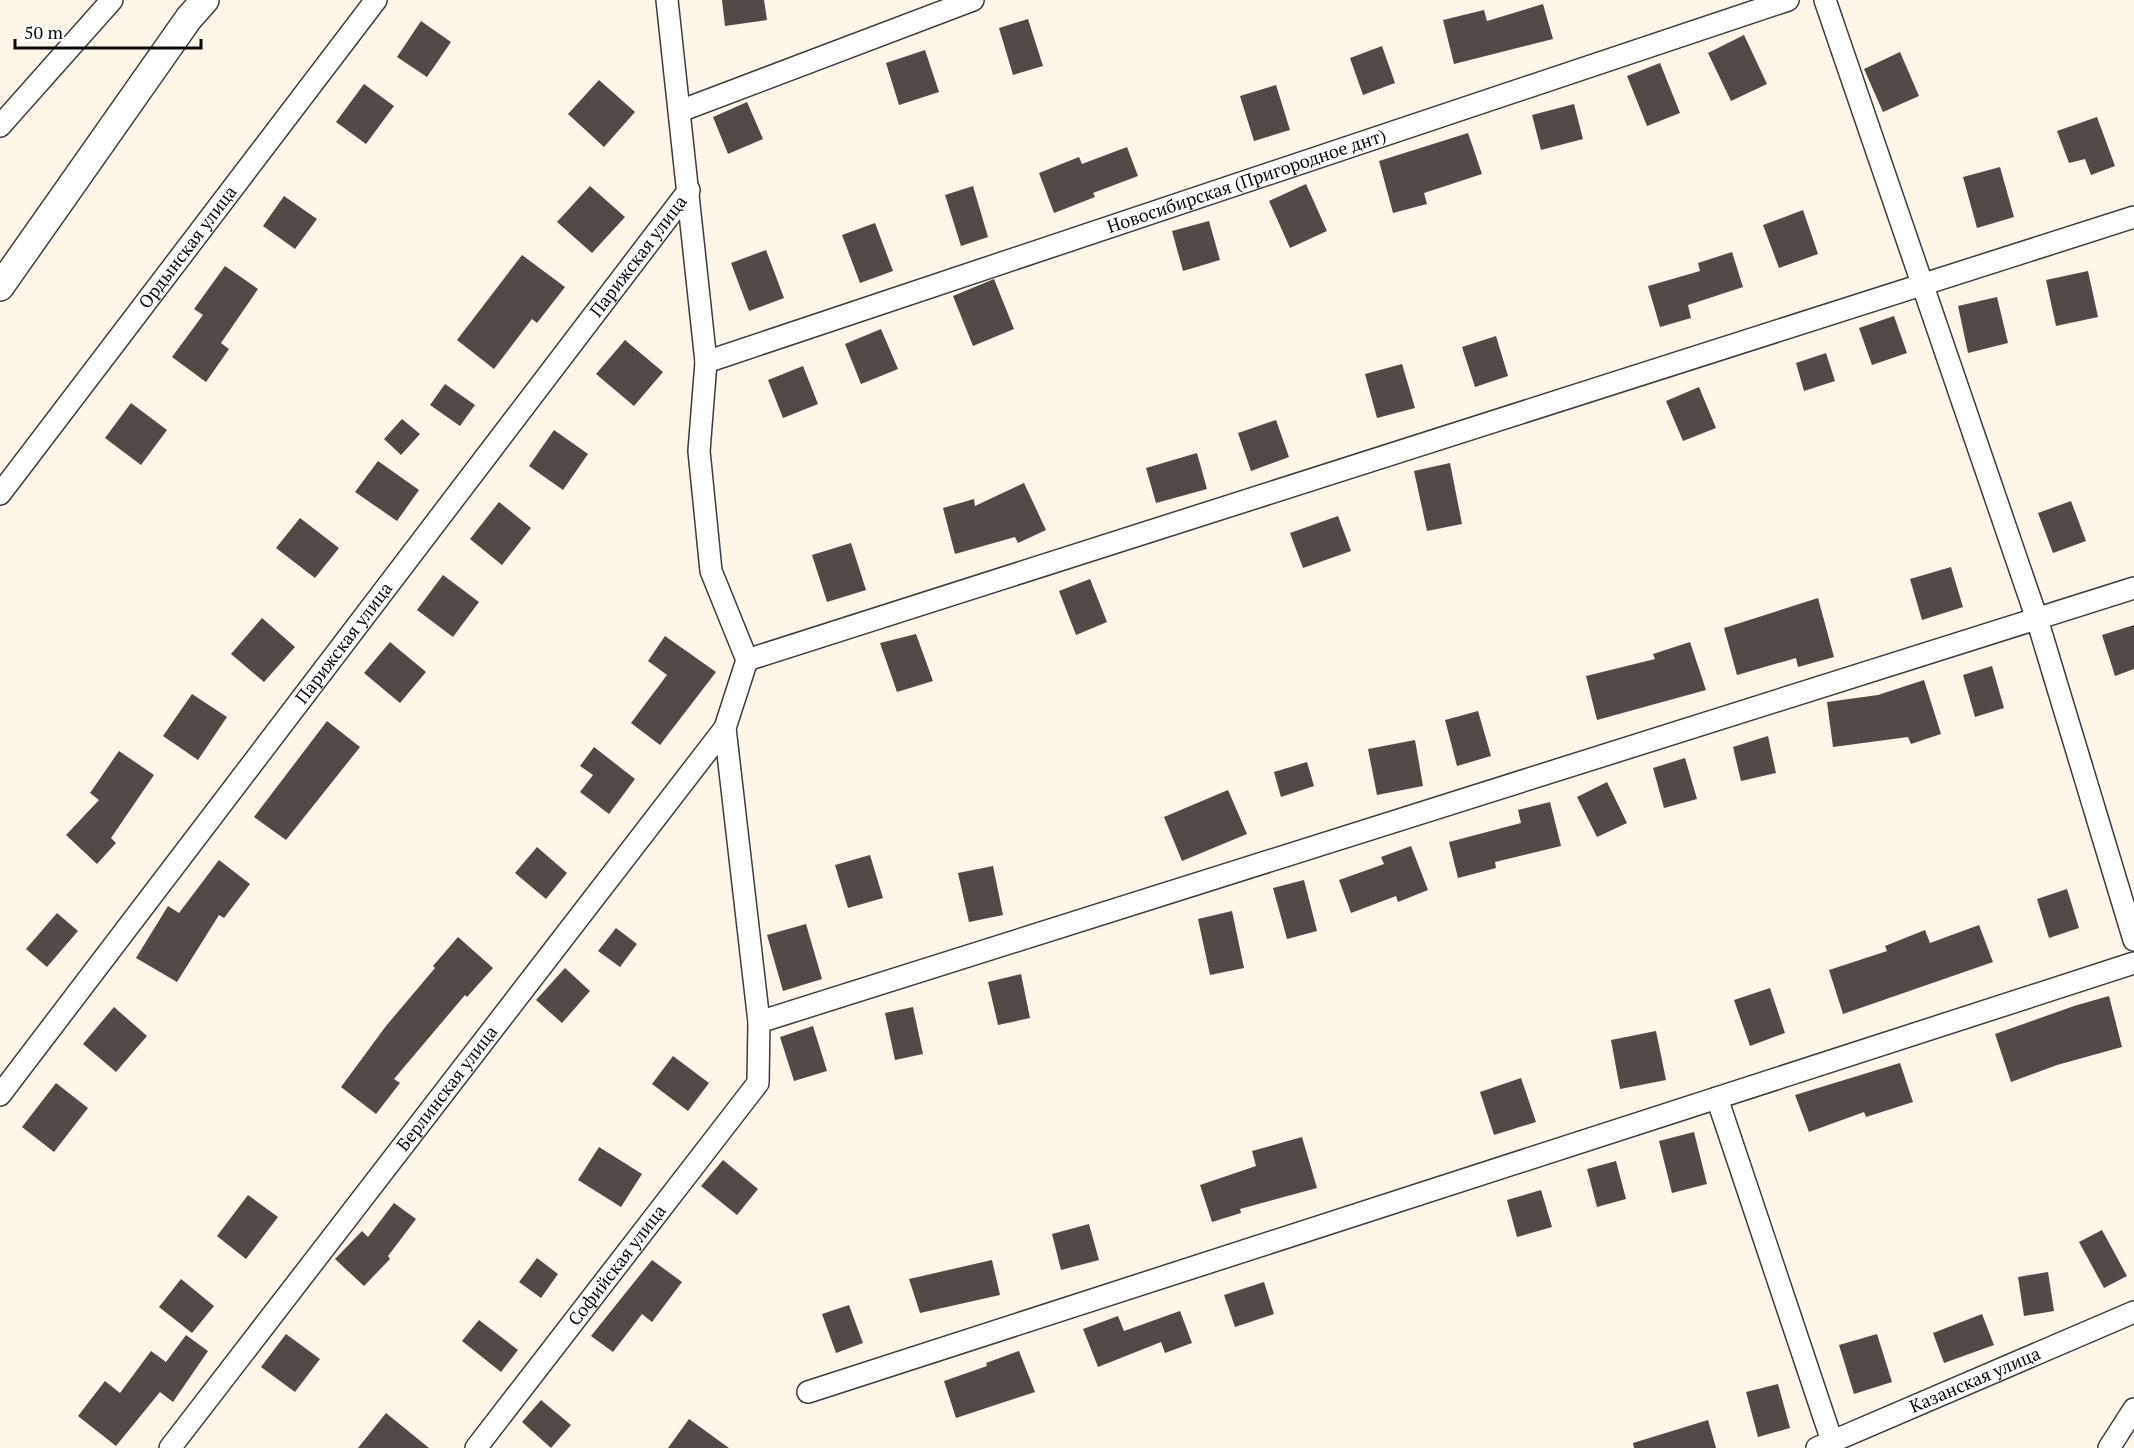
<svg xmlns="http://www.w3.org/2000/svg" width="2134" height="1448" font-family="'PT Serif',serif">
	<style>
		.building { fill: #514a47 }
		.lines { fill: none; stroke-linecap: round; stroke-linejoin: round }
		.minor-casing { stroke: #3d3d3d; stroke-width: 24 }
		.tertiary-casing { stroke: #3d3d3d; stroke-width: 30 }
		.minor { stroke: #fff; stroke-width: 21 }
		.tertiary { stroke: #fff; stroke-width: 27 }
		.labels { text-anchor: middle; stroke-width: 6; stroke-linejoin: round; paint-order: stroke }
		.street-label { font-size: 18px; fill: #0a0a0a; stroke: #fff }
	</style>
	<rect width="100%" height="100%" fill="#fdf6e9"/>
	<!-- building -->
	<path class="building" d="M 722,0 L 764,0 L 767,20 L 725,26 Z
		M 1543,4 L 1553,39 L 1454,64 L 1443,20 L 1484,10 L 1487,21 Z
		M 1028,19 L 1043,66 L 1013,75 L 999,28 Z
		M 421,21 L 451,42 L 427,77 L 397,57 Z
		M 1744,35 L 1767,84 L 1731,101 L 1708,53 Z
		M 1382,46 L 1395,83 L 1363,95 L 1350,58 Z
		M 925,50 L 939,92 L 899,105 L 886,63 Z
		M 1900,52 L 1919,96 L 1883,112 L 1864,69 Z
		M 1660,63 L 1680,113 L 1647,126 L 1627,76 Z
		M 599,80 L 635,112 L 604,147 L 568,114 Z
		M 364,84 L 394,106 L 366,144 L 336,122 Z
		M 1276,85 L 1290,130 L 1254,141 L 1240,96 Z
		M 747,102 L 763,139 L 728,154 L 713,117 Z
		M 1574,104 L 1583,139 L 1541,150 L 1532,115 Z
		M 2097,117 L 2115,166 L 2091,175 L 2085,159 L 2069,163 L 2057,131 Z
		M 1468,133 L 1482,174 L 1424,193 L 1427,204 L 1393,213 L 1379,161 Z
		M 1127,147 L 1138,176 L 1093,193 L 1095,197 L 1054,213 L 1039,173 L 1079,157 L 1082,164 Z
		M 2000,167 L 2014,217 L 1977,228 L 1963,177 Z
		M 1306,184 L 1327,231 L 1290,248 L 1269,201 Z
		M 590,186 L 625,217 L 592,253 L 557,222 Z
		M 973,186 L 988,237 L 961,246 L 945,195 Z
		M 284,196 L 317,219 L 295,249 L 263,226 Z
		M 1803,210 L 1818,254 L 1779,268 L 1763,225 Z
		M 1209,221 L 1220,260 L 1183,271 L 1172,231 Z
		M 875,223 L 893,271 L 860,283 L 842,235 Z
		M 766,250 L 784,298 L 749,311 L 731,263 Z
		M 1732,252 L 1743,287 L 1688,305 L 1691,318 L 1660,327 L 1648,286 L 1700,271 L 1698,263 Z
		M 522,255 L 565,287 L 537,323 L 532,319 L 494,369 L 457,340 Z
		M 225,266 L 258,289 L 221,343 L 229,349 L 206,382 L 172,357 L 203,315 L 194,309 Z
		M 2088,271 L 2098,317 L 2056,326 L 2046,280 Z
		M 994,279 L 1014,329 L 973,346 L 953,296 Z
		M 1997,297 L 2008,343 L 1968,353 L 1958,306 Z
		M 1894,316 L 1907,353 L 1872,365 L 1859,328 Z
		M 881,329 L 898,369 L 861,384 L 845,344 Z
		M 1496,336 L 1508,376 L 1475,387 L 1462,347 Z
		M 625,340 L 663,372 L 634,406 L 596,374 Z
		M 1826,353 L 1835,381 L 1804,391 L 1796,363 Z
		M 1402,364 L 1415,408 L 1377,418 L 1365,374 Z
		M 803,366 L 818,404 L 783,418 L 768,380 Z
		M 445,384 L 475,405 L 460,426 L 430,405 Z
		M 1699,387 L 1716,428 L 1683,441 L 1666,401 Z
		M 131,403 L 167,430 L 141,465 L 105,438 Z
		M 402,419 L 420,434 L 401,455 L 384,439 Z
		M 1276,420 L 1289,457 L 1251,471 L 1238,433 Z
		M 554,430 L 588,454 L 563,490 L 529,466 Z
		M 1197,453 L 1207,489 L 1156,503 L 1146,468 Z
		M 378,461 L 419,490 L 397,521 L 355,492 Z
		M 1450,463 L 1462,524 L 1427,531 L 1414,471 Z
		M 1024,483 L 1046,530 L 1018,543 L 1015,537 L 955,554 L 943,508 L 974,499 L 975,506 Z
		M 2071,501 L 2086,541 L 2053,553 L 2038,513 Z
		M 499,502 L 531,528 L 502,565 L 470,539 Z
		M 1338,516 L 1351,551 L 1303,568 L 1290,533 Z
		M 300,518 L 339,548 L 315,578 L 276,548 Z
		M 851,543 L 866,590 L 827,602 L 812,555 Z
		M 1951,567 L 1963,607 L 1922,620 L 1910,579 Z
		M 443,575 L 479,602 L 453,637 L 417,610 Z
		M 1090,579 L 1107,622 L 1076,635 L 1059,591 Z
		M 1818,598 L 1834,657 L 1798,667 L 1796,658 L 1737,675 L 1724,628 Z
		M 262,618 L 295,647 L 264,682 L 231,654 Z
		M 2134,625 L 2134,669 L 2115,676 L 2102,635 Z
		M 916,634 L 933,681 L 897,692 L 880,643 Z
		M 665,636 L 716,672 L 660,745 L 631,723 L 667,675 L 648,661 Z
		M 390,642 L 426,672 L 400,703 L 364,673 Z
		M 1690,642 L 1706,690 L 1597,720 L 1586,676 L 1655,659 L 1653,654 Z
		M 1992,666 L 2004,708 L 1975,717 L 1963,675 Z
		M 1924,680 L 1941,734 L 1911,744 L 1908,737 L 1833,747 L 1827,702 L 1878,695 Z
		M 192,694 L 227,717 L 198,760 L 163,736 Z
		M 1478,711 L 1491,756 L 1457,766 L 1445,720 Z
		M 327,721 L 360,747 L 286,840 L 254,817 Z
		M 1768,736 L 1776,773 L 1741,781 L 1733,747 Z
		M 1415,740 L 1423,786 L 1377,795 L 1368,749 Z
		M 594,747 L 635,779 L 609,814 L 580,792 L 593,775 L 580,766 Z
		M 119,751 L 154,775 L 111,838 L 116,843 L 97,864 L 66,835 L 99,800 L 90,793 Z
		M 1685,758 L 1697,799 L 1664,808 L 1653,768 Z
		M 1307,762 L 1314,786 L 1281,797 L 1274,772 Z
		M 1607,782 L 1627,823 L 1597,837 L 1577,797 Z
		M 1228,790 L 1247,834 L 1182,861 L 1164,817 Z
		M 1550,802 L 1561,846 L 1495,862 L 1496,868 L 1458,878 L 1449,842 L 1521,823 L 1518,810 Z
		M 1411,846 L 1428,890 L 1398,902 L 1396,896 L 1351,913 L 1339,880 L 1384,864 L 1381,857 Z
		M 537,847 L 567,873 L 546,899 L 515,873 Z
		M 870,855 L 883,898 L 848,908 L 835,865 Z
		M 219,860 L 250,884 L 224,918 L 219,915 L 177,982 L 136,958 L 168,906 L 179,913 Z
		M 993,866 L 1003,915 L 969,922 L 958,873 Z
		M 1304,880 L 1317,931 L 1287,939 L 1273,888 Z
		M 2067,889 L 2079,928 L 2049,938 L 2037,899 Z
		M 1232,911 L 1244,968 L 1210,975 L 1198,919 Z
		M 57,913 L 78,931 L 47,967 L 26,949 Z
		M 806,924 L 822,979 L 783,991 L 767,935 Z
		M 1979,925 L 1993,962 L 1843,1014 L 1829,970 L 1887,951 L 1885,946 L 1925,930 L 1930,943 Z
		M 616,928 L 637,944 L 620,967 L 598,951 Z
		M 458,937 L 493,968 L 467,997 L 465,995 L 394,1079 L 400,1083 L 376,1114 L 341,1087 L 386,1026 L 435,968 L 433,966 Z
		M 565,968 L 590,991 L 562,1023 L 536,1000 Z
		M 1021,974 L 1030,1018 L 998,1025 L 988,982 Z
		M 1770,988 L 1785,1033 L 1750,1046 L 1734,1000 Z
		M 2109,996 L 2122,1047 L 2057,1065 L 2011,1082 L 1995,1034 L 2074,1006 Z
		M 114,1007 L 147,1036 L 116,1072 L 83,1044 Z
		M 913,1007 L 923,1054 L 895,1060 L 885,1013 Z
		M 813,1026 L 827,1071 L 794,1081 L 780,1037 Z
		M 1656,1031 L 1666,1080 L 1620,1089 L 1611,1040 Z
		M 673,1056 L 709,1083 L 688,1111 L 652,1084 Z
		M 1900,1063 L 1913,1102 L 1866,1117 L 1864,1112 L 1809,1132 L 1795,1095 Z
		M 1521,1078 L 1536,1122 L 1494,1135 L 1480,1092 Z
		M 56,1083 L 88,1108 L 54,1152 L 22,1127 Z
		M 1694,1132 L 1707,1184 L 1672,1193 L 1659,1141 Z
		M 1302,1137 L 1317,1188 L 1240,1209 L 1241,1213 L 1212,1222 L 1200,1185 L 1256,1166 L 1252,1151 Z
		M 599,1147 L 642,1174 L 621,1207 L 578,1180 Z
		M 723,1160 L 758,1189 L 737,1215 L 701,1186 Z
		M 1616,1161 L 1626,1199 L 1597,1207 L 1587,1169 Z
		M 1541,1190 L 1552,1227 L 1517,1237 L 1507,1200 Z
		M 248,1195 L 278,1217 L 246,1259 L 217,1236 Z
		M 394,1203 L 416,1219 L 388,1256 L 390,1259 L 364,1286 L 335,1259 L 362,1231 L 368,1237 Z
		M 1089,1224 L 1099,1260 L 1061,1270 L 1052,1234 Z
		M 2102,1230 L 2127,1276 L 2104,1288 L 2079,1242 Z
		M 537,1258 L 558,1274 L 541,1298 L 519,1282 Z
		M 652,1260 L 682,1282 L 652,1322 L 642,1314 L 613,1352 L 591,1336 Z
		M 992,1260 L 1000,1295 L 920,1313 L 909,1279 Z
		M 2048,1272 L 2054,1311 L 2024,1316 L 2018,1277 Z
		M 181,1279 L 214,1306 L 192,1333 L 159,1307 Z
		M 1264,1282 L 1274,1314 L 1235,1327 L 1224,1295 Z
		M 849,1305 L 863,1343 L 836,1353 L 822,1314 Z
		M 1180,1311 L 1192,1343 L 1165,1353 L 1161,1342 L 1098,1367 L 1083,1329 L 1118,1316 L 1124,1331 Z
		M 1982,1314 L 1994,1345 L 1944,1363 L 1933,1333 Z
		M 479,1320 L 518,1350 L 501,1372 L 462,1341 Z
		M 286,1334 L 320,1359 L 295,1392 L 261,1367 Z
		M 1877,1334 L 1892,1382 L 1854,1394 L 1839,1345 Z
		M 186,1335 L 208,1351 L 173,1402 L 160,1392 L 116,1446 L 78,1416 L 105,1381 L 120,1393 L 151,1351 L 166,1362 Z
		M 1019,1351 L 1035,1392 L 956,1418 L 944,1381 L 987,1366 L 986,1363 Z
		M 1778,1384 L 1790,1428 L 1758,1437 L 1746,1392 Z
		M 541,1400 L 571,1425 L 551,1448 L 522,1422 Z
		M 386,1413 L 429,1448 L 358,1448 Z
		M 689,1419 L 729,1448 L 668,1448 Z
		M 1708,1420 L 1716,1448 L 1634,1448 L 1633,1443 Z"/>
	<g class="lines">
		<defs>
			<g id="minor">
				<path d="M 1825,0 L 2037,619 L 2134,940"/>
				<path d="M 680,111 L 973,0"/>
				<path d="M 0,126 L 112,0"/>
				<path id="s1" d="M 706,362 L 1788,0"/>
				<path id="s2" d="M 0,494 L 376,0"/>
				<path d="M 747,660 L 2134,217"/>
				<path d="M 759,1022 L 2134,588"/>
				<path id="s3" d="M 0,1095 L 689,190"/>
				<path d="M 1717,1098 L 1832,1441"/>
				<path d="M 808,1392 L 2134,963"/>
				<path id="s4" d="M 170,1448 L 725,728"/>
				<path id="s5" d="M 476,1448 L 758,1083 L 759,1022 L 725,728 L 747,660 L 711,571 L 699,451 L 706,362 L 667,0"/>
				<path id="s6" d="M 1817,1448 L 2134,1312"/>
				<path d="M 2109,1448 L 2134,1409"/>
			</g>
			<path id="tertiary" d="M 0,287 L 189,18 L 205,0"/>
		</defs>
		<!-- minor casing -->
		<use href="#minor" class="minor-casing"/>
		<!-- tertiary casing -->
		<use href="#tertiary" class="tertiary-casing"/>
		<!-- minor -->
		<use href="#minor" class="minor"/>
		<!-- tertiary -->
		<use href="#tertiary" class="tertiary"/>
	</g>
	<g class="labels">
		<!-- street labels -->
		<g class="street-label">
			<text dy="6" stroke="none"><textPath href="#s1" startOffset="570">Новосибирская (Пригородное днт)</textPath></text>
			<text dy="6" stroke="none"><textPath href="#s2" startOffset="310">Ордынская улица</textPath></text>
			<text dy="6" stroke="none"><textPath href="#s3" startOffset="1054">Парижская улица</textPath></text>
			<text dy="6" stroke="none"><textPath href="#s3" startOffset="568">Парижская улица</textPath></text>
			<text dy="6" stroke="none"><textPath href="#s4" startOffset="454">Берлинская улица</textPath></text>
			<text dy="6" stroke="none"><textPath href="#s5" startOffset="231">Софийская улица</textPath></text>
			<text dy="6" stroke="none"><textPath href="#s6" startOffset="172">Казанская улица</textPath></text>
		</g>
	</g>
	<!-- scale -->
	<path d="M15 39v9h186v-9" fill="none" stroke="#0a0a0a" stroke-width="3"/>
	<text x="24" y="39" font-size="18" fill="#0a0a0a" stroke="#ffffff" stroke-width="4.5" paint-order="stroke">50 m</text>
</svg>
